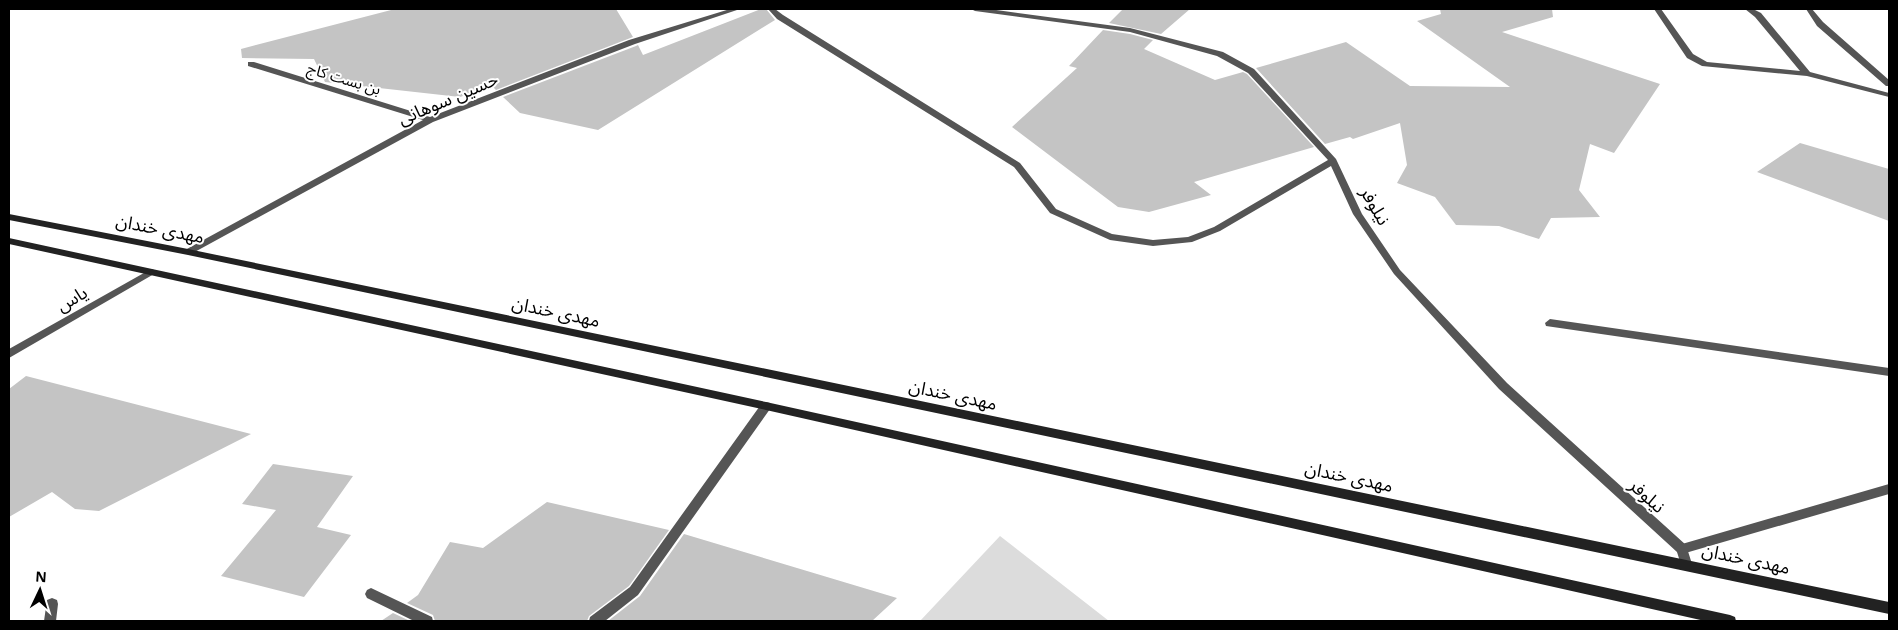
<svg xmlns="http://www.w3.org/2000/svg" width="1898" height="630" font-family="'Open Sans','Noto Sans Arabic',sans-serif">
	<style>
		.green { fill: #dcdcdc }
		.building { fill: #c4c4c4 }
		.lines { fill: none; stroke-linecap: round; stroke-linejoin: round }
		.lane { fill: #555; fill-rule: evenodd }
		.street { fill: #555; fill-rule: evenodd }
		.secondary { fill: #222; fill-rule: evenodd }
		.labels { text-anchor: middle; stroke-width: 4; stroke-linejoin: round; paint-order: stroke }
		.far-street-label { font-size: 15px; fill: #000; stroke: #fff }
		.street-label { font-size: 18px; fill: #000; stroke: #fff }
	</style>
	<rect width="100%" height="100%" fill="#fff"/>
	<!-- green -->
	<path class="green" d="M 1000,536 L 1109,621 L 920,621 Z"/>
	<!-- building -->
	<path class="building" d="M 395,9 L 616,9 L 633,37 L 496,90 L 492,86 L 460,97 L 325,82 L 314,59 L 242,58 L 241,49 Z
		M 761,9 L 766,9 L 775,20 L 598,130 L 520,113 L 503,97 L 636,46 L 638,45 L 643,55 Z
		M 1123,9 L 1190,9 L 1161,34 L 1109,23 Z
		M 1440,9 L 1552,9 L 1553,17 L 1502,32 L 1660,84 L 1614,153 L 1590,144 L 1579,190 L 1600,217 L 1551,218 L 1539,239 L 1499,226 L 1456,225 L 1435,197 L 1397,183 L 1407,165 L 1400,123 L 1353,139 L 1350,137 L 1325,144 L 1256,68 L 1346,42 L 1410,86 L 1510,87 L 1417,21 L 1441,14 Z
		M 1103,30 L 1130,34 L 1153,40 L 1144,49 L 1215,80 L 1243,72 L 1247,74 L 1314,147 L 1194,182 L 1211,195 L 1149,212 L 1118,207 L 1012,127 L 1077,68 L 1069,66 Z
		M 1800,143 L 1889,169 L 1889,221 L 1757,172 Z
		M 26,376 L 251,434 L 99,511 L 75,509 L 52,492 L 9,517 L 9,389 Z
		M 273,464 L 353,476 L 317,527 L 351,535 L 304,597 L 221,576 L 276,510 L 242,504 Z
		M 547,502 L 669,530 L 629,586 L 589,616 L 587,621 L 435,621 L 433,615 L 407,603 L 418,595 L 450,542 L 483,548 Z
		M 684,534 L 897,598 L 872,621 L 608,621 L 640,596 Z
		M 393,613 L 410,621 L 381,621 Z"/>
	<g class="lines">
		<!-- lane -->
		<path class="lane" d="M 768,9 L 775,9 L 783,15 L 1020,163 L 1056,209 L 1112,234 L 1153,240 L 1188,237 L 1214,227 L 1328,160 L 1248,73 L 1217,56 L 1130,32 L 975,11 L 971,9 L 989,9 L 1130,28 L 1223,52 L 1254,69 L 1336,159 L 1362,214 L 1400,270 L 1507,383 L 1686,545 L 1692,564 L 1690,568 L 1686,569 L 1682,568 L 1677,552 L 1499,389 L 1394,274 L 1353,214 L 1331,166 L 1220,231 L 1192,242 L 1153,246 L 1110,240 L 1050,213 L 1014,167 L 777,19 Z
			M 1654,9 L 1661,9 L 1693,54 L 1707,62 L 1800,71 L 1755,17 L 1745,9 L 1753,9 L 1761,13 L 1810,72 L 1889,93 L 1889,97 L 1807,76 L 1702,66 L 1687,58 Z
			M 1806,9 L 1812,9 L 1823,22 L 1889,80 L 1889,86 L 1886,86 L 1817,26 Z
			M 1550,319 L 1889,368 L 1889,376 L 1546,326 L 1545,323 Z"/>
		<!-- street -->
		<path class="street" d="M 730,9 L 740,9 L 635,44 L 433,122 L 191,254 L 185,254 L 183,252 L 185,250 L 423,120 L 248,66 L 248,62 L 254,62 L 430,117 L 629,40 Z
			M 151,269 L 154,270 L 156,272 L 154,274 L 9,358 L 9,349 Z
			M 766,402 L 770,403 L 771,406 L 770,409 L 638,595 L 605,621 L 589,621 L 590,617 L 630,587 L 762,403 Z
			M 1889,484 L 1889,494 L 1682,554 L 1678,553 L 1676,549 L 1678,545 L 1682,544 Z
			M 371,588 L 432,617 L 433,621 L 414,621 L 367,598 L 365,594 L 367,590 Z
			M 52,598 L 57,600 L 58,604 L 56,621 L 44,621 L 47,600 Z"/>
		<!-- secondary -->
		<path class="secondary" d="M 9,214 L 188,249 L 1889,602 L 1889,614 L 188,255 L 9,220 Z
			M 9,238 L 766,402 L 1730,615 L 1735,617 L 1736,621 L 1705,621 L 766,410 L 9,244 Z"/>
	</g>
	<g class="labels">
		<!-- far-street labels -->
		<g class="far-street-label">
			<text transform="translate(344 79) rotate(17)" y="5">بن بست کاج</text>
		</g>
		<!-- street labels -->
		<g class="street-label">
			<text transform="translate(448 99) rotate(-23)" y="6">حسین سوهانی</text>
			<text transform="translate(1375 206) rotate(60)" y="6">نیلوفر</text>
			<text transform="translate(160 229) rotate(11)" y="6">مهدی خندان</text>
			<text transform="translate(72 299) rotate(-30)" y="6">یاس</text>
			<text transform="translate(556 312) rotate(12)" y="6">مهدی خندان</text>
			<text transform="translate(953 395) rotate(12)" y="6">مهدی خندان</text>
			<text transform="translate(1349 477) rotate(12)" y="6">مهدی خندان</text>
			<text transform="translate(1647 496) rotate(42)" y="6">نیلوفر</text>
			<text transform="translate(1746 559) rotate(12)" y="6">مهدی خندان</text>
		</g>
	</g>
	<!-- border -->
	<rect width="1898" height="630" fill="none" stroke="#000000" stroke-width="20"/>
	<!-- north arrow -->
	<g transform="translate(40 590) rotate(4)" stroke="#ffffff" stroke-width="4" paint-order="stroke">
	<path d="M0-4L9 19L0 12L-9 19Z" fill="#000000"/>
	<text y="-8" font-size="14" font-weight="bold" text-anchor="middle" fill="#000000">N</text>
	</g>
</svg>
